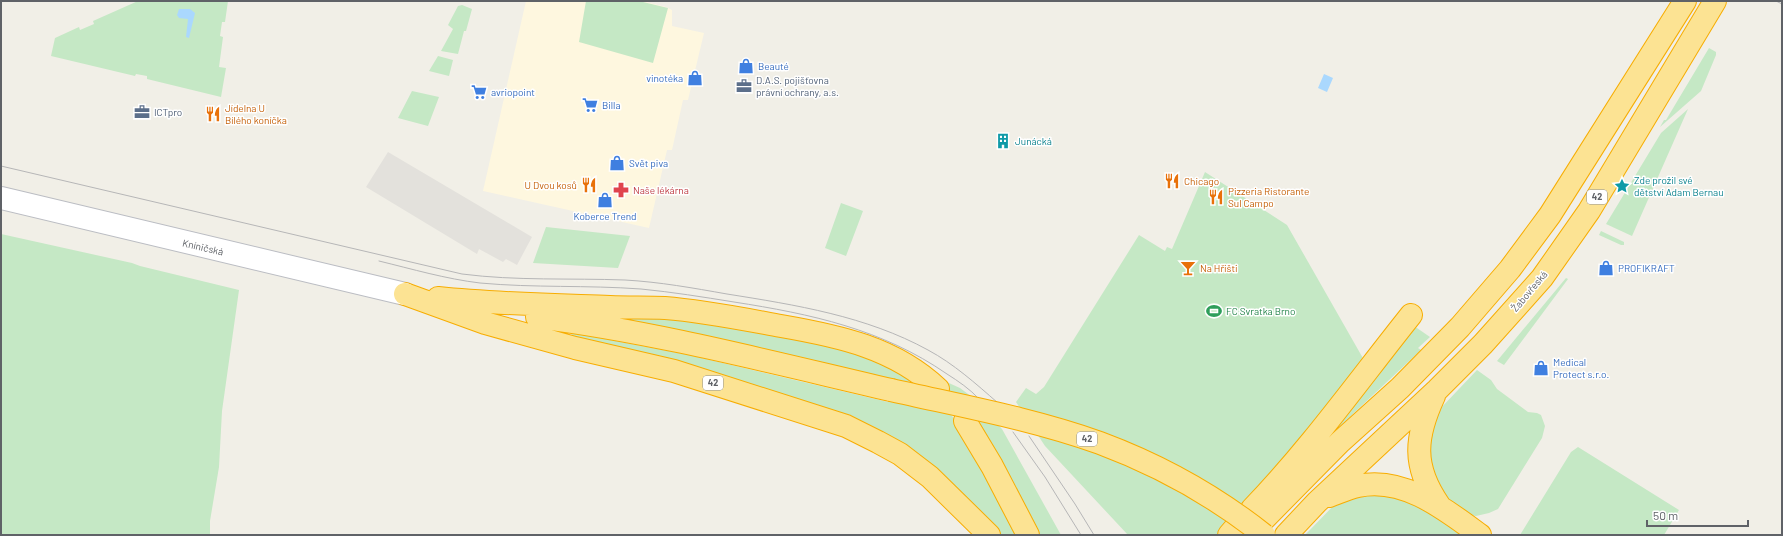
<svg xmlns="http://www.w3.org/2000/svg" width="1783" height="536" font-family="Barlow,sans-serif">
	<style>
		.commercial { fill: #fef7df }
		.industrial { fill: #e3e1dc }
		.green { fill: #c5e8c5 }
		.water { fill: #aad8fe }
		.lines { fill: none; stroke-linecap: round; stroke-linejoin: round }
		.secondary-casing { stroke: #bbbdc3; stroke-width: 24 }
		.highway-casing { stroke: #f7ad02; stroke-width: 24 }
		.secondary { stroke: #fff; stroke-width: 22 }
		.highway { stroke: #fce393; stroke-width: 22 }
		.tram { stroke: #b6b6b7; stroke-width: 1 }
		.highway-bridge-casing { stroke: #f7ad02; stroke-width: 24; stroke-linecap: butt }
		.highway-bridge { stroke: #fce393; stroke-width: 22 }
		.labels { text-anchor: middle; stroke-width: 3; stroke-linejoin: round; paint-order: stroke }
		.shield { fill: #fff; stroke: #8f9195; stroke-width: 1 }
		.shield-label { font-size: 9px; font-weight: bold; fill: #5f6267 }
		.shop-label { font-size: 10px; fill: #366cbe; stroke: #fff; text-anchor: start }
		.service-label { font-size: 10px; fill: #4e5e75; stroke: #fff; text-anchor: start }
		.food-label { font-size: 10px; fill: #c56008; stroke: #fff; text-anchor: start }
		.culture-label { font-size: 10px; fill: #0d838f; stroke: #fff; text-anchor: start }
		.health-label { font-size: 10px; fill: #be3a42; stroke: #fff; text-anchor: start }
		.street-label { font-size: 10px; fill: #5f6267; stroke: #fff }
		.leisure-label { font-size: 10px; fill: #27864d; stroke: #fff; text-anchor: start }
	</style>
	<rect width="100%" height="100%" fill="#f1efe7"/>
	<!-- commercial -->
	<path class="commercial" d="M 526,1 L 642,1 L 666,7 L 672,10 L 672,26 L 704,33 L 688,100 L 683,100 L 672,150 L 667,150 L 649,228 L 483,191 Z"/>
	<!-- industrial -->
	<path class="industrial" d="M 388,152 L 532,237 L 517,265 L 506,259 L 503,262 L 479,249 L 477,254 L 366,187 Z"/>
	<!-- green -->
	<path class="green" d="M 138,1 L 228,1 L 225,22 L 222,22 L 220,36 L 223,37 L 219,67 L 226,68 L 221,97 L 147,79 L 147,76 L 136,74 L 135,76 L 51,56 L 55,38 L 79,27 L 80,30 L 94,24 L 93,21 Z
		M 586,1 L 639,1 L 668,8 L 653,63 L 579,42 Z
		M 462,5 L 472,9 L 466,31 L 464,31 L 458,54 L 441,51 L 453,29 L 448,25 L 458,6 Z
		M 1709,48 L 1716,52 L 1716,55 L 1701,91 L 1660,127 L 1664,120 L 1666,120 Z
		M 438,56 L 453,60 L 449,76 L 429,71 Z
		M 412,91 L 439,97 L 428,126 L 398,118 Z
		M 1688,109 L 1632,236 L 1606,224 L 1661,133 Z
		M 1205,172 L 1287,225 L 1364,360 L 1366,359 L 1246,505 L 1218,535 L 1128,535 L 1045,446 L 1016,402 L 1026,388 L 1036,394 L 1044,387 L 1139,235 L 1165,251 L 1167,247 L 1172,249 Z
		M 841,203 L 863,211 L 846,256 L 825,248 Z
		M 546,227 L 630,236 L 618,268 L 533,263 Z
		M 1601,231 L 1624,242 L 1624,245 L 1621,245 L 1599,235 Z
		M 1,234 L 132,263 L 140,266 L 239,290 L 222,411 L 219,467 L 210,521 L 210,535 L 1,535 Z
		M 1566,278 L 1568,279 L 1504,365 L 1497,361 Z
		M 615,318 L 684,319 L 847,348 L 906,374 L 946,408 L 958,424 L 1020,535 L 1001,535 L 981,514 L 903,447 L 569,336 L 574,333 L 689,355 L 888,402 L 893,379 L 630,320 Z
		M 1414,326 L 1430,337 L 1418,348 L 1421,350 L 1306,458 Z
		M 1477,370 L 1491,380 L 1497,389 L 1528,412 L 1537,413 L 1541,415 L 1545,426 L 1542,438 L 1498,509 L 1489,513 L 1476,516 L 1464,514 L 1446,501 L 1426,454 L 1438,411 Z
		M 931,375 L 960,388 L 972,397 L 1002,429 L 1061,535 L 1036,535 L 951,393 Z
		M 1578,447 L 1679,510 L 1664,535 L 1520,535 L 1571,452 Z
		M 1388,491 L 1426,509 L 1460,535 L 1305,535 L 1338,501 Z"/>
	<!-- water -->
	<path class="water" d="M 179,9 L 190,9 L 195,13 L 189,38 L 186,37 L 188,19 L 179,18 L 177,15 Z
		M 1324,74 L 1333,78 L 1327,92 L 1318,88 Z"/>
	<g class="lines">
		<defs>
			<path id="secondary" d="M 1,198 L 405,294"/>
			<path id="highway" d="M 405,294 L 485,323 L 575,348 L 674,371 L 846,426 L 878,442 L 900,454 L 930,477 L 989,535
				M 438,298 C 495,304 553,305 610,307 C 629,308 647,307 665,308 C 704,311 743,319 781,326 C 839,336 895,348 938,389
				M 537,317 C 656,332 774,363 891,390
				M 1434,396 C 1415,437 1412,466 1439,505
				M 965,421 L 992,466 L 1028,535
				M 1329,496 C 1338,493 1348,488 1358,486 C 1404,476 1446,510 1480,535
				M 1252,509 C 1310,449 1359,380 1411,315
				M 1265,518 L 1340,442 L 1400,388 L 1460,327 L 1510,269 L 1550,215 L 1685,1
				M 1229,535 L 1235,528
				M 1286,535 L 1317,502 L 1437,390 L 1483,344 L 1542,278 L 1589,211 L 1715,1"/>
		</defs>
		<!-- secondary casing -->
		<use href="#secondary" class="secondary-casing"/>
		<!-- highway casing -->
		<use href="#highway" class="highway-casing"/>
		<!-- secondary -->
		<use href="#secondary" class="secondary"/>
		<!-- highway -->
		<use href="#highway" class="highway"/>
		<!-- tram -->
		<path class="tram" d="M 1776,1 L 1782,4
			M 1,166 L 462,274 C 516,281 571,278 625,280 C 660,282 693,288 727,294 C 796,305 866,316 928,350 C 954,364 975,383 998,403
			M 379,261 C 412,269 446,279 480,283 C 534,288 587,285 641,289 C 672,292 703,297 734,302 C 811,314 882,329 947,374 C 958,381 970,389 979,399
			M 1013,432 L 1045,477 L 1081,535
			M 1029,436 L 1075,504 L 1094,535"/>
		<defs>
			<path id="highway-bridge" d="M 891,390 C 961,406 1033,419 1100,443 C 1159,465 1215,496 1264,535"/>
		</defs>
		<!-- highway-bridge casing -->
		<use href="#highway-bridge" class="highway-bridge-casing"/>
		<!-- highway-bridge -->
		<use href="#highway-bridge" class="highway-bridge"/>
	</g>
	<!-- icons -->
	<defs>
		<symbol id="shop-bare" viewBox="-9 -9 18 18"><path d="M-5-2.5h2.3a2.7 3.5 0 0 1 5.4 0H5L5.5 6h-11ZM-1.5-2.5h3a1.5 2.3 0 0 0-3 0Z" fill="#3f7fe0" stroke="#fff" stroke-width="2.5" paint-order="stroke"/></symbol>
		<symbol id="office-bare" viewBox="-9 -9 18 18"><path d="M-6-3h4V-5.5h4V-3h4V5H-6ZM-1-4.5V-3h2v-1.5ZM-6 0V1H6V0Z" fill="#5c6f8a" stroke="#fff" stroke-width="2.5" paint-order="stroke"/></symbol>
		<symbol id="supermarket-bare" viewBox="-9 -9 18 18"><path d="M-6-5.5h2.5l.6 2H6L4.5 2H-2.5L-4.4-4H-6ZM-1.5 3.2a1.3 1.3 0 1 0 .1 0ZM3 3.2a1.3 1.3 0 1 0 .1 0Z" fill="#3f7fe0" stroke="#fff" stroke-width="2.5" paint-order="stroke"/></symbol>
		<symbol id="restaurant-bare" viewBox="-9 -9 18 18"><path d="M-5-6h1v4h1v-4h1v4h1v-4h1v5L-1.5 .5V6h-2V.5L-5-1ZM5-6V6H3V1.5H1.5Q1.5-4 5-6Z" fill="#e8710a" stroke="#fff" stroke-width="2.5" paint-order="stroke"/></symbol>
		<symbol id="building-bare" viewBox="-9 -9 18 18"><path d="M-4-6H4V6H1V3H-1V6H-4ZM-2.5-4.3h1.7v1.8h-1.7ZM.8-4.3h1.7v1.8H.8ZM-2.5-1h1.7V.8h-1.7ZM.8-1h1.7V.8H.8Z" fill="#0f9aa8" stroke="#fff" stroke-width="2.5" paint-order="stroke"/></symbol>
		<symbol id="sight-bare" viewBox="-9 -9 18 18"><path d="M0-6L1.8-2.2L6-1.7L2.9 1.2L3.7 5.4L0 3.3L-3.7 5.4L-2.9 1.2L-6-1.7L-1.8-2.2Z" fill="#0f9aa8" stroke="#fff" stroke-width="2.5" paint-order="stroke"/></symbol>
		<symbol id="pharmacy-bare" viewBox="-9 -9 18 18"><path d="M-2-6h4v4h4v4h-4v4h-4v-4h-4v-4h4Z" fill="#e0444e" stroke="#fff" stroke-width="2.5" paint-order="stroke"/></symbol>
		<symbol id="bar-bare" viewBox="-9 -9 18 18"><path d="M-6-5H6L.8 .8V4.5H3.5V6h-7V4.5H-.8V.8Z" fill="#e8710a" stroke="#fff" stroke-width="2.5" paint-order="stroke"/></symbol>
		<symbol id="stadium-bare" viewBox="-9 -9 18 18"><path d="M0-5a6.5 5 0 1 0 0 10a6.5 5 0 1 0 0-10ZM-3.5-1.8h7v3.6h-7Z" fill="#2e9e5b" stroke="#fff" stroke-width="2.5" paint-order="stroke"/></symbol>
	</defs>
	<g fill-rule="evenodd">
		<use href="#shop-bare" x="735" y="55" width="22" height="22"/>
		<use href="#shop-bare" x="684" y="67" width="22" height="22"/>
		<use href="#office-bare" x="733" y="75" width="22" height="22"/>
		<use href="#supermarket-bare" x="468" y="81" width="22" height="22"/>
		<use href="#supermarket-bare" x="579" y="94" width="22" height="22"/>
		<use href="#office-bare" x="131" y="101" width="22" height="22"/>
		<use href="#restaurant-bare" x="202" y="103" width="22" height="22"/>
		<use href="#building-bare" x="992" y="130" width="22" height="22"/>
		<use href="#shop-bare" x="606" y="152" width="22" height="22"/>
		<use href="#restaurant-bare" x="1161" y="170" width="22" height="22"/>
		<use href="#restaurant-bare" x="578" y="174" width="22" height="22"/>
		<use href="#sight-bare" x="1611" y="175" width="22" height="22"/>
		<use href="#pharmacy-bare" x="610" y="179" width="22" height="22"/>
		<use href="#restaurant-bare" x="1205" y="186" width="22" height="22"/>
		<use href="#shop-bare" x="594" y="189" width="22" height="22"/>
		<use href="#bar-bare" x="1177" y="257" width="22" height="22"/>
		<use href="#shop-bare" x="1595" y="257" width="22" height="22"/>
		<use href="#stadium-bare" x="1203" y="300" width="22" height="22"/>
		<use href="#shop-bare" x="1530" y="357" width="22" height="22"/>
	</g>
	<g class="labels">
		<!-- shield labels -->
		<g class="shield">
			<rect x="1587" y="190" width="20" height="14" rx="3"/>
			<rect x="703" y="376" width="20" height="14" rx="3"/>
			<rect x="1077" y="432" width="20" height="14" rx="3"/>
		</g>
		<g class="shield-label">
			<text x="1597" y="200">42</text>
			<text x="713" y="386">42</text>
			<text x="1087" y="442">42</text>
		</g>
		<!-- shop labels -->
		<g class="shop-label">
			<text x="758" y="70">Beauté</text>
			<text x="683" y="82" text-anchor="end">vinotéka</text>
			<text x="491" y="96">avriopoint</text>
			<text x="602" y="109">Billa</text>
			<text x="629" y="167">Svět piva</text>
			<text x="605" y="220" text-anchor="middle">Koberce Trend</text>
			<text x="1618" y="272">PROFIKRAFT</text>
			<text x="1553" y="366">Medical<tspan x="1553" dy="12">Protect s.r.o.</tspan></text>
		</g>
		<!-- service labels -->
		<g class="service-label">
			<text x="756" y="84">D.A.S. pojišťovna<tspan x="756" dy="12">právní ochrany, a.s.</tspan></text>
			<text x="154" y="116">ICTpro</text>
		</g>
		<!-- food labels -->
		<g class="food-label">
			<text x="225" y="112">Jídelna U<tspan x="225" dy="12">Bílého koníčka</tspan></text>
			<text x="1184" y="185">Chicago</text>
			<text x="577" y="189" text-anchor="end">U Dvou kosů</text>
			<text x="1228" y="195">Pizzeria Ristorante<tspan x="1228" dy="12">Sul Campo</tspan></text>
			<text x="1200" y="272">Na Hřišti</text>
		</g>
		<!-- culture labels -->
		<g class="culture-label">
			<text x="1015" y="145">Junácká</text>
			<text x="1634" y="184">Zde prožil své<tspan x="1634" dy="12">dětství Adam Bernau</tspan></text>
		</g>
		<!-- health labels -->
		<g class="health-label">
			<text x="633" y="194">Naše lékárna</text>
		</g>
		<!-- street labels -->
		<g class="street-label">
			<text transform="translate(203 247) rotate(13)" y="4">Kníničská</text>
			<text transform="translate(1529 291) rotate(-50)" y="4">Žabovřeská</text>
		</g>
		<!-- leisure labels -->
		<g class="leisure-label">
			<text x="1226" y="315">FC Svratka Brno</text>
		</g>
	</g>
	<!-- border -->
	<rect width="1783" height="536" fill="none" stroke="#5f6267" stroke-width="4"/>
	<!-- scale -->
	<path d="M1647 520v6h101v-6" fill="none" stroke="#5f6267" stroke-width="2"/>
	<text x="1653" y="520" font-size="12" fill="#5f6267" stroke="#ffffff" stroke-width="3" paint-order="stroke">50 m</text>
</svg>
